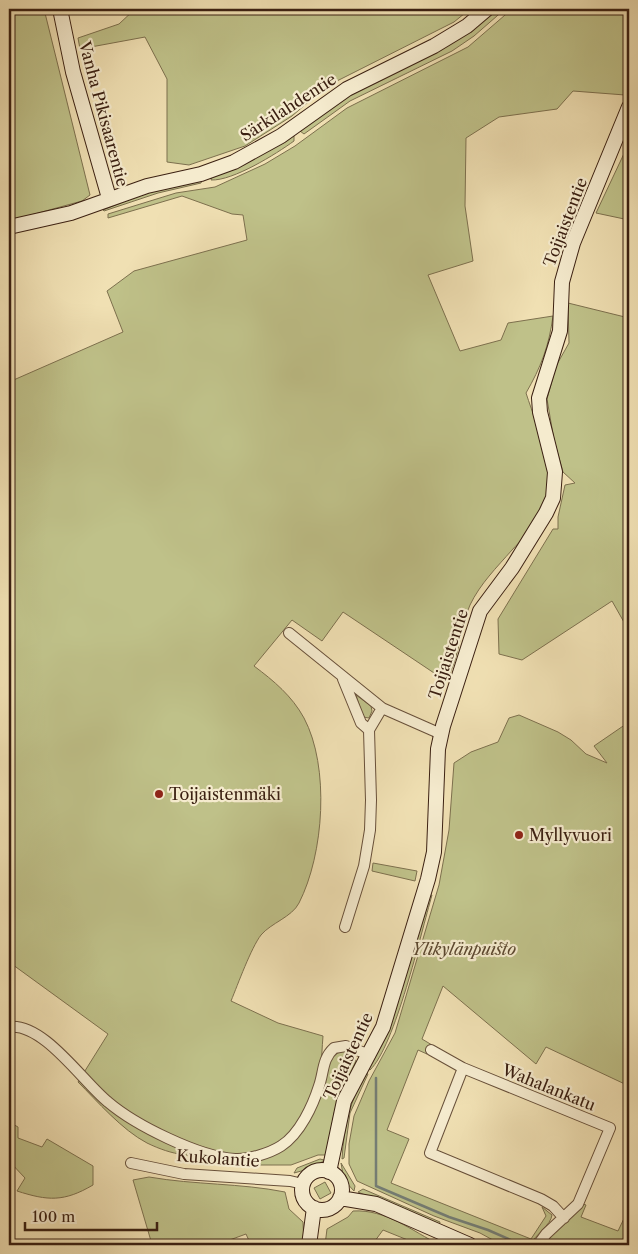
<svg xmlns="http://www.w3.org/2000/svg" width="638" height="1254" font-family="'Libre Caslon Text',serif">
	<style>
		.green { fill: #bfc189; stroke: #7d704e }
		.lines { fill: none; stroke-linecap: round; stroke-linejoin: round }
		.stream { stroke: #757d73; stroke-width: 2.5 }
		.street-casing { stroke: #68503a; stroke-width: 12 }
		.secondary-casing { stroke: #3b2012; stroke-width: 16 }
		.street { stroke: #f5ebce; stroke-width: 10 }
		.secondary { stroke: #f5ebce; stroke-width: 14 }
		.poi-dot { fill: #8f2418; stroke: #f5ebce; stroke-width: 2 }
		.labels { text-anchor: middle; stroke-width: 4.5; stroke-linejoin: round; paint-order: stroke }
		.street-label { font-size: 16px; fill: #3b2012; stroke: #f5ebce }
		.poi-label { font-size: 16px; fill: #3b2012; stroke: #f5ebce; text-anchor: start }
		.park-label { font-size: 16px; font-style: italic; fill: #5c4830; stroke: #f5ebce }
	</style>
	<rect width="100%" height="100%" fill="#f0e0b3"/>
	<filter id="stains"><feTurbulence type="fractalNoise" baseFrequency=".004" numOctaves="4"/><feColorMatrix values="0 0 0 0 .2 0 0 0 0 .09 0 0 0 0 .02 0 0 0 .5 -.17"/></filter>
	<radialGradient id="worn" r=".72"><stop offset=".6" stop-color="#630" stop-opacity="0"/><stop offset="1" stop-color="#630" stop-opacity=".3"/></radialGradient>
	<!-- green -->
	<path class="green" d="M 17,9 L 44,9 L 90,195 L 82,201 L 9,221 L 9,20 Z
		M 135,9 L 470,9 L 454,22 L 327,86 L 292,116 L 245,146 L 189,165 L 167,162 L 167,79 L 145,37 L 80,49 L 78,38 L 119,24 Z
		M 494,9 L 505,9 L 474,36 L 452,51 L 350,101 L 304,134 L 300,131 L 322,111 L 486,17 Z
		M 512,9 L 629,9 L 629,81 L 625,95 L 573,91 L 557,109 L 499,117 L 466,138 L 465,206 L 473,261 L 428,275 L 460,351 L 501,340 L 508,323 L 553,316 C 549,346 541,367 526,393 C 539,433 562,481 537,521 C 531,532 520,541 512,550 C 497,567 480,584 470,605 C 459,629 461,655 446,681 L 343,612 L 322,641 L 292,620 L 254,666 C 274,681 292,696 304,718 C 330,767 324,854 299,903 C 292,917 271,923 261,935 C 251,948 238,984 231,1001 L 278,1023 L 323,1036 C 322,1047 322,1059 320,1070 C 315,1093 293,1140 270,1149 C 255,1154 236,1154 220,1155 C 191,1157 174,1156 147,1143 C 122,1130 97,1101 78,1082 L 108,1034 L 9,962 L 9,382 L 123,332 L 107,291 L 134,271 L 247,240 L 243,215 L 232,214 L 182,196 L 108,218 L 108,214 L 176,193 L 215,187 L 265,164 L 295,146 L 347,108 L 468,47 Z
		M 294,135 L 294,141 C 276,154 233,181 211,180 L 212,177 Z
		M 629,143 L 629,220 L 596,213 Z
		M 202,180 L 201,183 L 158,193 L 104,211 L 103,210 L 145,193 Z
		M 568,303 L 629,318 L 629,631 L 612,601 L 522,660 L 499,654 L 498,619 L 553,529 L 558,529 L 558,517 L 565,485 L 575,483 L 563,472 L 554,440 L 547,399 L 556,366 L 569,343 Z
		M 356,695 L 371,706 L 372,711 L 369,718 L 363,717 Z
		M 519,715 L 558,732 L 571,740 L 586,754 L 607,763 L 594,746 L 629,722 L 629,1086 L 546,1047 L 536,1064 L 443,986 L 422,1039 L 432,1045 L 427,1054 L 418,1050 L 387,1130 L 409,1139 L 391,1183 L 531,1239 L 546,1216 L 542,1207 L 552,1215 C 551,1225 535,1235 530,1245 L 502,1245 L 480,1233 L 434,1216 L 357,1181 L 349,1164 L 349,1144 L 354,1116 L 369,1081 L 395,1033 L 439,885 L 449,830 L 454,763 L 471,752 L 498,742 L 509,718 Z
		M 373,863 L 417,871 L 415,881 L 372,871 Z
		M 429,895 L 432,895 C 421,933 395,1046 370,1070 L 367,1068 Z
		M 342,1050 L 354,1052 L 352,1056 L 356,1061 L 335,1109 L 326,1155 L 318,1155 L 291,1165 L 239,1165 L 240,1160 L 289,1143 L 330,1059 Z
		M 365,1072 L 368,1074 L 350,1113 L 344,1158 L 342,1159 C 344,1125 350,1103 365,1072 Z
		M 9,1122 L 18,1127 L 18,1138 L 42,1147 L 47,1139 L 93,1166 L 93,1185 C 64,1202 48,1201 17,1191 L 25,1178 L 9,1161 L 11,1143 L 9,1142 Z
		M 320,1159 L 324,1160 L 316,1167 L 294,1173 L 297,1168 Z
		M 341,1163 L 355,1186 L 354,1191 L 344,1180 Z
		M 149,1177 C 195,1185 240,1183 285,1192 L 289,1209 L 303,1222 L 304,1245 L 251,1245 L 246,1234 L 216,1245 L 138,1245 L 151,1241 L 133,1180 Z
		M 325,1182 L 331,1193 L 320,1199 L 314,1188 Z
		M 363,1189 L 440,1222 L 439,1226 L 358,1192 Z
		M 583,1204 L 586,1205 L 581,1217 L 618,1231 L 629,1208 L 629,1245 L 543,1245 Z
		M 353,1211 C 386,1209 412,1231 440,1245 L 420,1245 L 383,1230 L 372,1245 L 325,1245 L 327,1229 L 348,1217 Z"/>
	<g class="lines">
		<!-- stream -->
		<path class="stream" d="M 376,1078 L 376,1186 L 449,1217 L 488,1230 L 522,1245"/>
		<defs>
			<path id="street" d="M 289,633 L 382,708 L 441,734
				M 343,679 L 361,723 L 369,730
				M 345,927 L 364,866 L 370,830 L 371,800 L 369,730 L 382,708
				M 9,1027 C 43,1022 83,1082 108,1102 C 135,1125 199,1157 235,1159 C 248,1160 270,1153 281,1146 C 300,1134 313,1105 319,1086 C 324,1072 322,1059 334,1048 L 346,1046 L 370,1055
				M 431,1050 L 463,1068 L 610,1128 L 578,1204 L 546,1234 L 538,1245
				M 463,1068 L 430,1153 L 541,1199 L 553,1206 L 564,1218
				M 131,1163 L 184,1174 L 290,1181 L 303,1184"/>
			<path id="secondary" d="M 60,9 L 73,72 L 109,198
				M 9,227 L 71,213 L 147,186 L 201,174 L 234,162 L 281,136 L 347,89 L 434,46 L 467,26 L 487,9
				M302 1190a20 20 0 1 1 40 0a20 20 0 1 1-40 0Z
				M 329,1172 L 344,1101 L 383,1027 L 428,879 L 434,852 L 438,749 L 443,726 L 480,611 L 512,568 L 546,513 L 553,498 L 555,472 L 540,412 L 539,398 L 560,331 L 562,282 L 573,243 L 629,107
				M 340,1198 L 376,1204 L 470,1245
				M 309,1245 L 314,1208"/>
		</defs>
		<!-- street casing -->
		<use href="#street" class="street-casing"/>
		<!-- secondary casing -->
		<use href="#secondary" class="secondary-casing"/>
		<!-- street -->
		<use href="#street" class="street"/>
		<!-- secondary -->
		<use href="#secondary" class="secondary"/>
	</g>
	<!-- markers -->
	<g class="poi-dot">
		<circle cx="159" cy="794" r="5"/>
		<circle cx="519" cy="835" r="5"/>
	</g>
	<g class="labels">
		<!-- street labels -->
		<g class="street-label">
			<text transform="translate(288 107) rotate(-33)" y="6">Särkilahdentie</text>
			<text transform="translate(104 114) rotate(75)" y="6">Vanha Pikisaarentie</text>
			<text transform="translate(565 222) rotate(-69)" y="6">Toijaistentie</text>
			<text transform="translate(448 654) rotate(-72)" y="6">Toijaistentie</text>
			<text transform="translate(348 1056) rotate(-65)" y="6">Toijaistentie</text>
			<text transform="translate(549 1087) rotate(22)" y="6">Wahalankatu</text>
			<text transform="translate(218 1158) rotate(4)" y="6">Kukolantie</text>
		</g>
		<!-- poi labels -->
		<g class="poi-label">
			<text x="169" y="800">Toijaistenmäki</text>
			<text x="529" y="841">Myllyvuori</text>
		</g>
		<!-- park labels -->
		<g class="park-label">
			<text x="464" y="955">Ylikylänpuisto</text>
		</g>
	</g>
	<!-- margin -->
	<rect width="638" height="1254" fill="none" stroke="#f0e0b3" stroke-width="30"/>
	<rect x="10" y="10" width="618" height="1234" fill="none" stroke="#3b2012" stroke-width="2.5"/>
	<rect x="15" y="15" width="608" height="1224" fill="none" stroke="#3b2012"/>
	<!-- scale -->
	<path d="M25 1222v8h132v-8" fill="none" stroke="#3b2012" stroke-width="2.5"/>
	<text x="32" y="1222" font-size="15" fill="#3b2012" stroke="#f5ebce" stroke-width="4" paint-order="stroke">100 m</text>
	<rect width="100%" height="100%" filter="url(#stains)"/>
	<rect width="100%" height="100%" fill="url(#worn)"/>
</svg>
